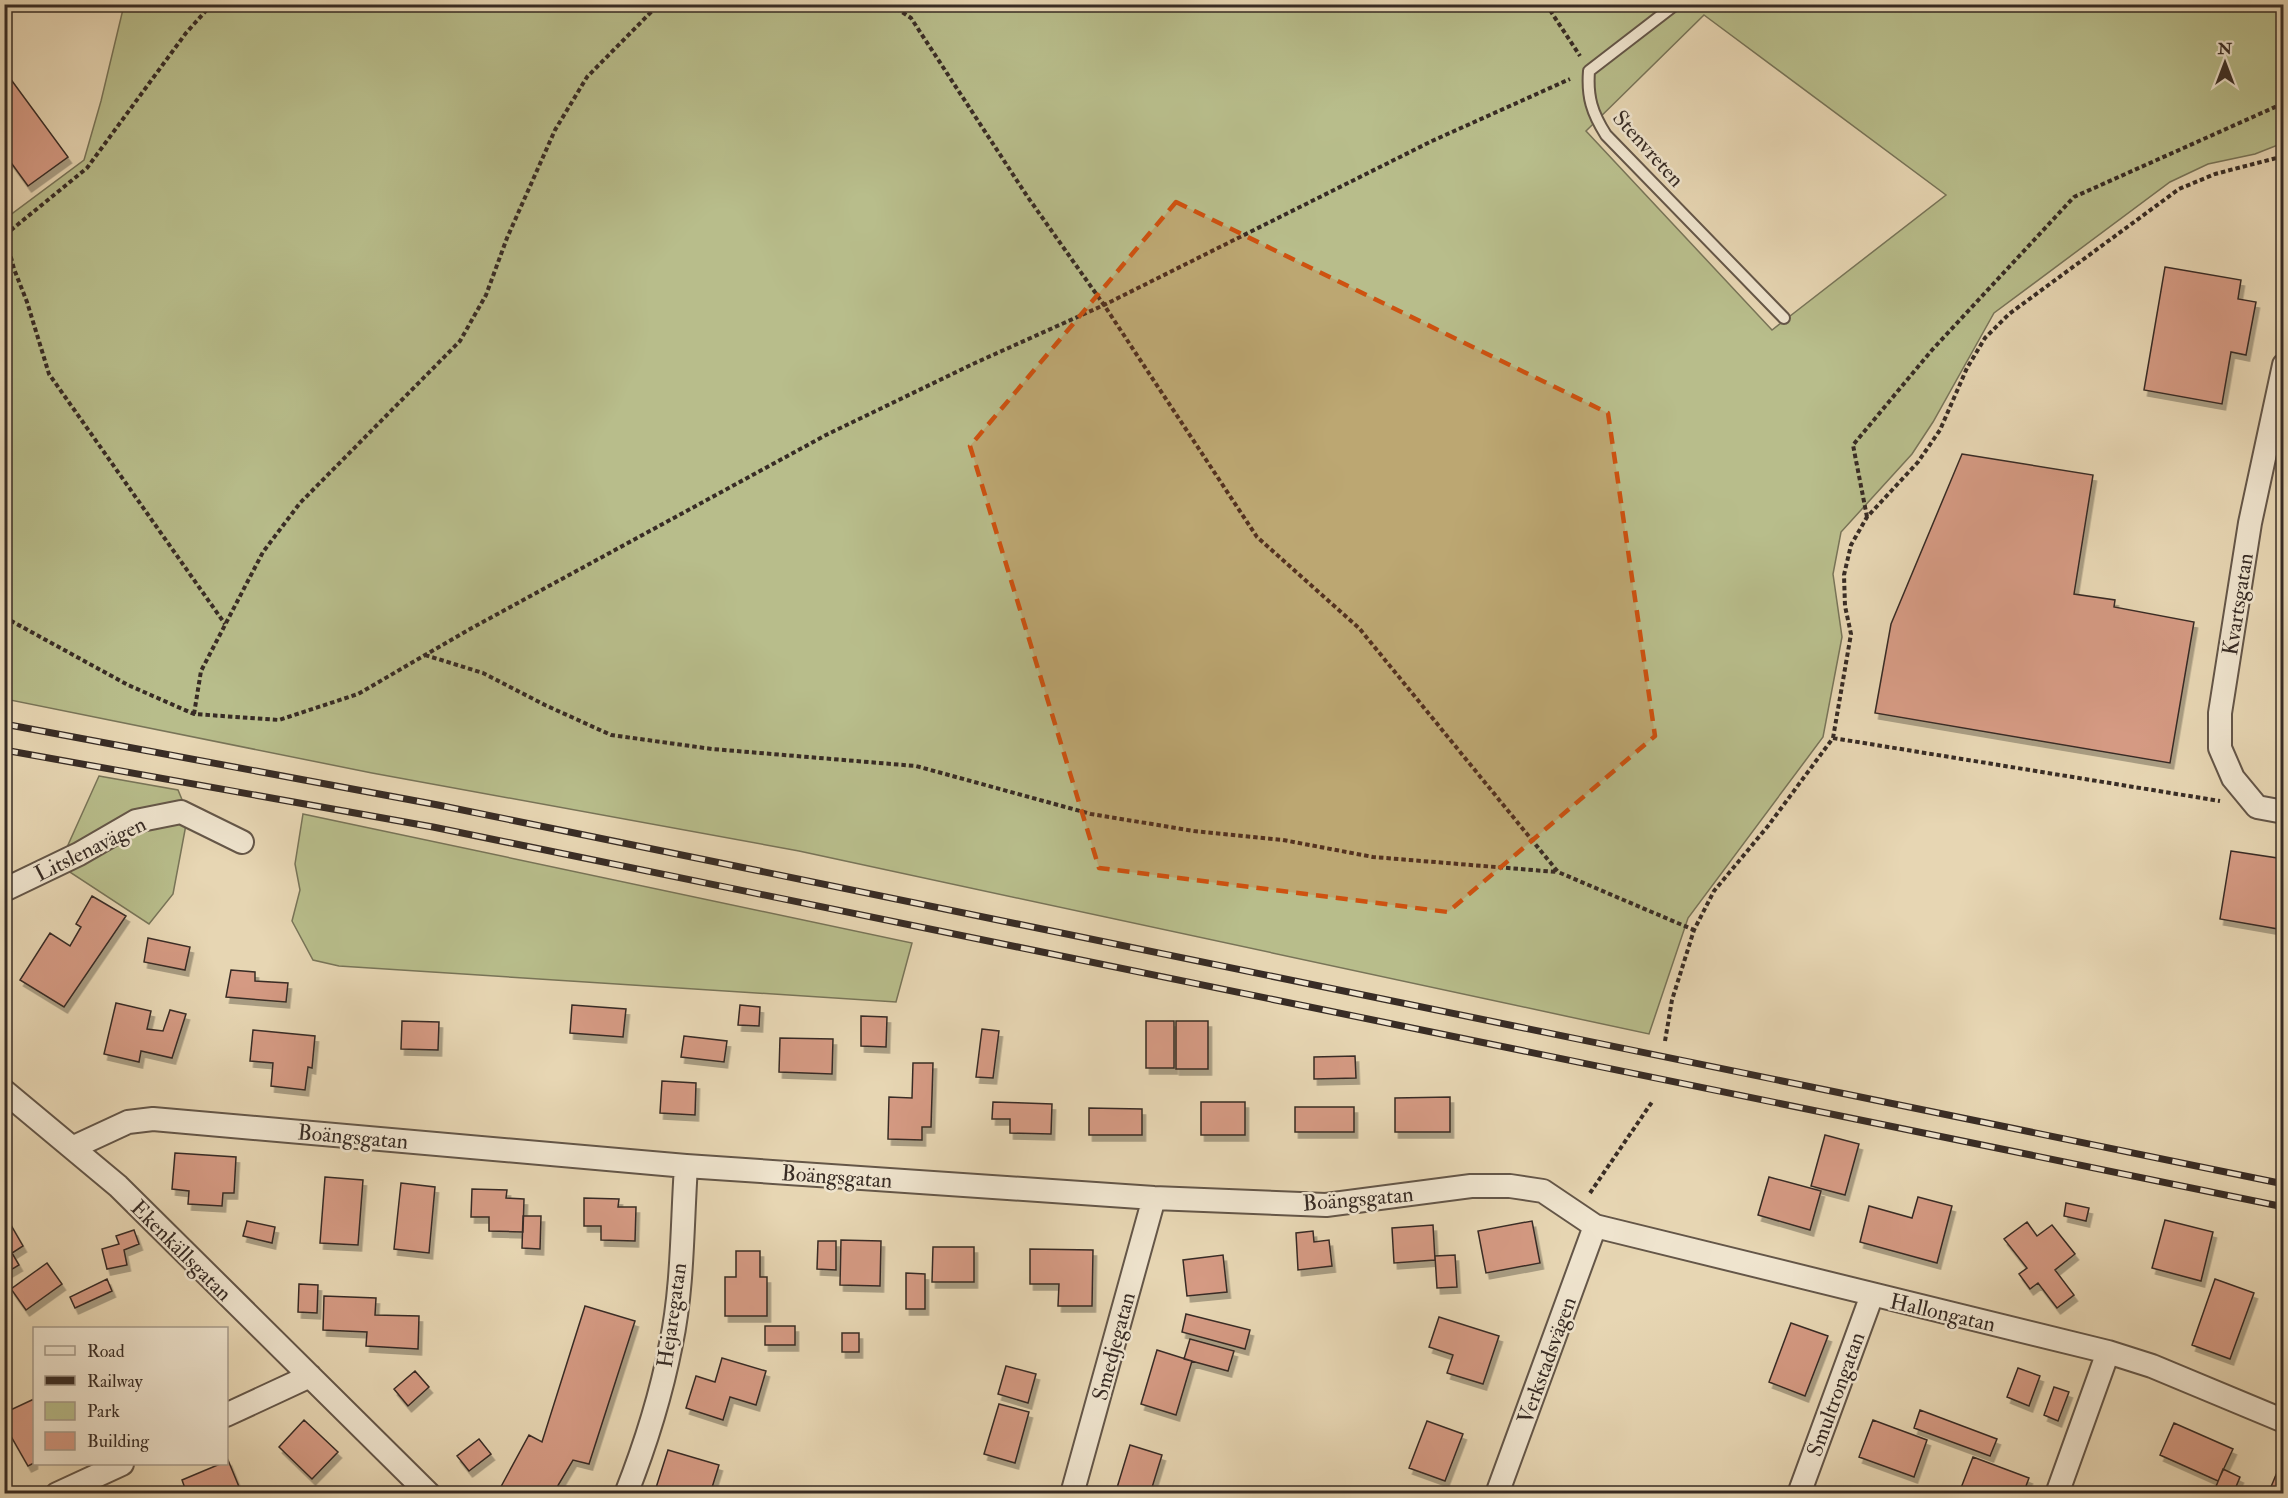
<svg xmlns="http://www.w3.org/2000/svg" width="2288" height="1498" font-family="'IM FELL Double Pica',serif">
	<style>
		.green { fill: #b8bd8b; stroke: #787458; stroke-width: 1.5; fill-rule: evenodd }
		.building { fill: #d59a83; stroke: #382c25; stroke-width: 1.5; filter: url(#shadow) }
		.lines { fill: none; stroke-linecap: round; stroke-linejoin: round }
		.service-casing { stroke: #645648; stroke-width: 14 }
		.minor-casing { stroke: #645648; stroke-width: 26 }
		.path { stroke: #382c25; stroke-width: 4; stroke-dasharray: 4.5 3; stroke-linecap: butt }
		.service { stroke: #efe4ce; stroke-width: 10 }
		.minor { stroke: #efe4ce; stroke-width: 22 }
		.rail-casing { stroke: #382c25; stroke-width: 7 }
		.rail { stroke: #efe4ce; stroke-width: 4.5; stroke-dasharray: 14; stroke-linecap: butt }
		.marked { fill: #ce5210; fill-opacity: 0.2; stroke: #ce5210; stroke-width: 4.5; stroke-dasharray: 12 8; stroke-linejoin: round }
		.labels { text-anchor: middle; stroke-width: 5; stroke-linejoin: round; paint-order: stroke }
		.street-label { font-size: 22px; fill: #382c25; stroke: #efe4ce }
	</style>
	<defs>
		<filter id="shadow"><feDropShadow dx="3.5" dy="6" stdDeviation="0" flood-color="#0004"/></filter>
	</defs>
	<rect width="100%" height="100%" fill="#e7d6b3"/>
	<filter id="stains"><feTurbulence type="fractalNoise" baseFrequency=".00333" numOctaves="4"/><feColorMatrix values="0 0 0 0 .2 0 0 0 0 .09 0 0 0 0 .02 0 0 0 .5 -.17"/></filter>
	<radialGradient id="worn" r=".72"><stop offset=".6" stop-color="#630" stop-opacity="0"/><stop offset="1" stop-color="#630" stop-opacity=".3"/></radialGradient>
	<!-- green -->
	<path class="green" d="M 124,5 L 2283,5 L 2283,143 L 2255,154 L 2208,164 L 2170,182 L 1994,313 L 1933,422 L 1912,454 L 1841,532 L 1833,574 L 1842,637 L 1823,737 L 1688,918 L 1649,1034 L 799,851 L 372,773 L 5,699 L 5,219 L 84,160 L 101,101 ZM 1704,15 L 1946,195 L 1772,330 L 1586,131 Z
		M 99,776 L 178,790 L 188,814 L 173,894 L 149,924 L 59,865 Z
		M 303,814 L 912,943 L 896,1002 L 339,966 L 313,960 L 292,921 L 300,890 L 295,864 Z"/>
	<!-- building -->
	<path class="building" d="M 4,70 L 68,157 L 28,186 L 4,153 Z
		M 2165,267 L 2241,280 L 2238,299 L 2256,302 L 2246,355 L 2231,352 L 2222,404 L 2144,390 Z
		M 1962,454 L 2093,475 L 2074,594 L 2115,600 L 2114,607 L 2194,622 L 2170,763 L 1875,713 L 1891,624 Z
		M 2231,851 L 2284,859 L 2284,930 L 2220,919 Z
		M 92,896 L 126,916 L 64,1007 L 20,980 L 50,933 L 70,946 L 81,927 L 76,924 Z
		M 148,938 L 190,947 L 185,970 L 144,962 Z
		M 231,970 L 255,972 L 255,981 L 288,983 L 286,1002 L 226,997 Z
		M 116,1003 L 151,1011 L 147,1029 L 163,1031 L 170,1010 L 186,1014 L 172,1058 L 141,1051 L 139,1062 L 104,1054 Z
		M 572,1005 L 626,1009 L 623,1037 L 570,1033 Z
		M 740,1005 L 760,1007 L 759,1026 L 738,1025 Z
		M 861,1016 L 887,1017 L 886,1047 L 861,1046 Z
		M 402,1021 L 439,1022 L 438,1050 L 401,1049 Z
		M 1146,1021 L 1174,1021 L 1174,1068 L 1146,1068 Z
		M 1176,1021 L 1208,1021 L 1208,1069 L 1176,1069 Z
		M 982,1029 L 999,1031 L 993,1078 L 976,1077 Z
		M 253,1030 L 315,1036 L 312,1068 L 308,1067 L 305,1090 L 271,1086 L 273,1063 L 250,1061 Z
		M 684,1036 L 727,1041 L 724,1062 L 681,1057 Z
		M 780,1038 L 833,1039 L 832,1074 L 779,1072 Z
		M 1355,1056 L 1356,1078 L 1314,1079 L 1314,1057 Z
		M 913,1063 L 933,1063 L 931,1127 L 922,1127 L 922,1140 L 888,1139 L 889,1097 L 912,1098 Z
		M 662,1081 L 696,1083 L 695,1115 L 660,1113 Z
		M 1450,1097 L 1450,1132 L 1395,1132 L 1395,1098 Z
		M 993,1102 L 1052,1104 L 1051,1134 L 1010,1133 L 1010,1119 L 992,1119 Z
		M 1201,1102 L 1245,1102 L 1245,1135 L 1201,1135 Z
		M 1295,1107 L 1354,1107 L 1354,1132 L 1295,1132 Z
		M 1089,1108 L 1142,1109 L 1142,1135 L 1089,1135 Z
		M 1825,1135 L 1859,1144 L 1845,1195 L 1811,1186 Z
		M 175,1153 L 236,1157 L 234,1193 L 223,1193 L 222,1206 L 188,1204 L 189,1191 L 172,1189 Z
		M 325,1177 L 363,1180 L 358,1245 L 320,1243 Z
		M 1769,1177 L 1821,1191 L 1810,1230 L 1758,1215 Z
		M 401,1183 L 435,1187 L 429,1253 L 394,1249 Z
		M 472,1189 L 507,1190 L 506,1198 L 524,1199 L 523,1232 L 489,1231 L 489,1217 L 471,1217 Z
		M 1918,1197 L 1952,1206 L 1937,1263 L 1860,1242 L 1869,1206 L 1912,1218 Z
		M 584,1198 L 619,1199 L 618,1207 L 636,1207 L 635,1241 L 601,1240 L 601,1226 L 584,1226 Z
		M 2066,1203 L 2089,1208 L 2086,1221 L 2064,1216 Z
		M 523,1216 L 541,1216 L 540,1249 L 522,1248 Z
		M 8,1220 L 23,1246 L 12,1253 L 19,1265 L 4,1274 L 4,1222 Z
		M 2165,1220 L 2213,1232 L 2201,1281 L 2152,1268 Z
		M 247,1221 L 275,1227 L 272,1243 L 243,1236 Z
		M 1532,1221 L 1540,1263 L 1486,1273 L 1478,1231 Z
		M 2027,1222 L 2037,1236 L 2052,1225 L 2075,1254 L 2055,1270 L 2074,1295 L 2057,1308 L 2038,1283 L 2030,1289 L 2019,1274 L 2027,1268 L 2004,1239 Z
		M 1433,1225 L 1435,1260 L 1394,1263 L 1392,1228 Z
		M 134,1230 L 139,1244 L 124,1250 L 127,1265 L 107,1269 L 102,1249 L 119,1244 L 116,1236 Z
		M 1313,1231 L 1314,1242 L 1329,1240 L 1332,1266 L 1298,1270 L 1296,1233 Z
		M 841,1240 L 881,1241 L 880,1286 L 840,1285 Z
		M 818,1241 L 836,1241 L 836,1270 L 817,1269 Z
		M 933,1247 L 974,1247 L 974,1282 L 932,1282 Z
		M 1030,1249 L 1093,1250 L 1092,1306 L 1058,1306 L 1059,1284 L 1030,1284 Z
		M 736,1251 L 760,1251 L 760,1277 L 767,1277 L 767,1316 L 725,1316 L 725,1277 L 736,1277 Z
		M 1223,1255 L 1227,1292 L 1187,1296 L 1183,1260 Z
		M 1455,1255 L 1457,1287 L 1437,1288 L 1435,1256 Z
		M 47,1263 L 62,1284 L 26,1310 L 11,1289 Z
		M 906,1273 L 925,1274 L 925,1309 L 906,1309 Z
		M 107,1279 L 112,1291 L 75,1308 L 70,1297 Z
		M 2215,1279 L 2254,1293 L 2230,1359 L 2192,1345 Z
		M 299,1284 L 318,1285 L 317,1313 L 298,1312 Z
		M 324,1296 L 376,1298 L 375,1315 L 419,1316 L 418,1349 L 366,1346 L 367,1332 L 323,1330 Z
		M 585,1306 L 635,1321 L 589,1464 L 573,1460 L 553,1494 L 497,1494 L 529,1435 L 542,1442 Z
		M 1186,1314 L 1250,1330 L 1245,1349 L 1182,1332 Z
		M 1439,1317 L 1499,1336 L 1483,1384 L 1447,1373 L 1453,1355 L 1429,1347 Z
		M 1791,1323 L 1828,1336 L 1805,1396 L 1769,1382 Z
		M 765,1326 L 795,1326 L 795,1345 L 765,1345 Z
		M 842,1333 L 859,1333 L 859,1352 L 842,1352 Z
		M 1190,1339 L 1234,1351 L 1228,1371 L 1184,1359 Z
		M 1157,1350 L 1192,1361 L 1176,1415 L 1141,1404 Z
		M 722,1358 L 766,1371 L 756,1405 L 730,1397 L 723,1420 L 686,1408 L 696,1376 L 715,1382 Z
		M 1006,1366 L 1036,1374 L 1028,1403 L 998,1394 Z
		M 2018,1368 L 2040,1376 L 2029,1406 L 2007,1397 Z
		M 415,1371 L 429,1387 L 408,1406 L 394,1389 Z
		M 2054,1387 L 2069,1392 L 2058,1421 L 2044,1415 Z
		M 34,1399 L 34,1463 L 28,1466 L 4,1424 L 4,1413 Z
		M 999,1404 L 1029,1412 L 1015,1463 L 984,1454 Z
		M 1920,1410 L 1997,1439 L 1990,1456 L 1914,1428 Z
		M 304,1420 L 338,1452 L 312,1479 L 279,1447 Z
		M 1873,1420 L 1927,1440 L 1914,1477 L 1859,1457 Z
		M 1427,1421 L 1463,1434 L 1445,1481 L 1409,1468 Z
		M 2174,1423 L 2233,1449 L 2218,1481 L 2160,1455 Z
		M 479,1439 L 491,1454 L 469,1471 L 457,1456 Z
		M 1130,1445 L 1162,1455 L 1150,1494 L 1116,1491 Z
		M 668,1450 L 719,1465 L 710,1494 L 654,1494 Z
		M 1973,1457 L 2029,1478 L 2023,1494 L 1959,1493 Z
		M 228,1460 L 242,1494 L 187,1494 L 182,1480 L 220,1464 L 226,1464 Z
		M 2223,1469 L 2240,1477 L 2233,1494 L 2213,1494 Z
		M 2278,1470 L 2284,1473 L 2284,1494 L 2268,1494 Z"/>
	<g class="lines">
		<defs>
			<path id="service" d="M 1676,4 L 1589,71 C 1587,97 1592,113 1606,135 L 1784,318"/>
			<path id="minor" d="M 2284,365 L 2250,523 L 2220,713 L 2220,748 L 2233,778 L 2257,807 L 2284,812
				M 4,890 L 79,854 L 136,821 L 181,812 L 242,842
				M 4,1091 L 118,1186 L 429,1494
				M 74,1147 L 128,1122 L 153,1119 L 686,1166 L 1154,1198 L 1326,1205 L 1471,1186 L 1510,1186 L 1543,1191 L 1595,1226 L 2108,1352 L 2152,1366 L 2284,1421
				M 226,1415 L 310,1376
				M 57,1494 L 122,1464
				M 626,1494 C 645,1446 661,1395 671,1344 C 683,1287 682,1225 686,1166
				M 1072,1494 L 1154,1198
				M 1497,1494 L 1595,1226
				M 1799,1494 L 1872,1295
				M 2057,1494 L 2108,1352"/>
		</defs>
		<!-- service casing -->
		<use href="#service" class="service-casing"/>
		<!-- minor casing -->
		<use href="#minor" class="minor-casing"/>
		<!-- path -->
		<path class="path" d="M 890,4 L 911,18 L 1027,196 L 1104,305 L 1257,537 L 1359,628 L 1558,872 L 1694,930
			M 1546,4 L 1580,56
			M 5,235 L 14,269 L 27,302 L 49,374 L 225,624
			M 5,235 L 87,168 L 186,33 L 212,4
			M 1867,517 L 1853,445 L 1932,350 L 2074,197 L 2284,103
			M 4,617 L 128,685 L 194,714 L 279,720 L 358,694 L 470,629 L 826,435 L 975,363 L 1104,305 L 1432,141 L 1570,79
			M 425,655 L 483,673 L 545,705 L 611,735 L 712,749 L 916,766 L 1091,814 L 1194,831 L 1283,840 L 1373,857 L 1557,872
			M 194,714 L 201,671 L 263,552 L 300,503 L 460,341 L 486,295 L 507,238 L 555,130 L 587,77 L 659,4
			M 1833,738 L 2220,801
			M 1665,1041 L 1672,1000 L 1694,930 L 1714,891 L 1768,826 L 1833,738 L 1851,634 L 1845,606 L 1844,575 L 1851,545 L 1867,517 L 1918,462 L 1940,430 L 1967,368 L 1985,338 L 2009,314 L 2179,189 L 2215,174 L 2284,156
			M 1590,1193 L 1652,1102"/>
		<!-- service -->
		<use href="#service" class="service"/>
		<!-- minor -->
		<use href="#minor" class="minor"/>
		<defs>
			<path id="rail" d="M 4,724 L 438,805 L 2284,1184
				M 4,750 L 433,827 L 2284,1207"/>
		</defs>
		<!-- rail casing -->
		<use href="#rail" class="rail-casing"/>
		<!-- rail -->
		<use href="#rail" class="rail"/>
	</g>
	<!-- marked area -->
	<path class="marked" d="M 1176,202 L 1608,413 L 1655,736 L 1448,912 L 1099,868 L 970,446 Z"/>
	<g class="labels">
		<!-- street labels -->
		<g class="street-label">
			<text transform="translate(1649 148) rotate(48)" y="8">Stenvreten</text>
			<text transform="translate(2237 604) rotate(-81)" y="8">Kvartsgatan</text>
			<text transform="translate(90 848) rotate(-26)" y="8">Litslenavägen</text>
			<text transform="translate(353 1136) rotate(5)" y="8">Boängsgatan</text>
			<text transform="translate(837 1176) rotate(4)" y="8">Boängsgatan</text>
			<text transform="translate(1358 1198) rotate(-5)" y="8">Boängsgatan</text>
			<text transform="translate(182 1250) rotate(45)" y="8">Ekenkällsgatan</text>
			<text transform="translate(1943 1312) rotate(13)" y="8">Hallongatan</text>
			<text transform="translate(671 1315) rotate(-82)" y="8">Hejaregatan</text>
			<text transform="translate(1113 1346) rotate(-75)" y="8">Smedjegatan</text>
			<text transform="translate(1546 1360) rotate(-70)" y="8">Verkstadsvägen</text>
			<text transform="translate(1835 1394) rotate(-70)" y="8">Smultrongatan</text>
		</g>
	</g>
	<!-- margin -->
	<rect width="2288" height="1498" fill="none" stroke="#e7d6b3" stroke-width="24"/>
	<rect x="6" y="6" width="2276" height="1486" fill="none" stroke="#382c25" stroke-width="3"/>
	<rect x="12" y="12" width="2264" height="1474" fill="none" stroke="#382c25" stroke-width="1.5"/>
	<!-- legend -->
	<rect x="33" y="1327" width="195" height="138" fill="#efe4ce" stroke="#a69a8a" stroke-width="1.5"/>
	<rect x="45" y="1346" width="30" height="9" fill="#efe4ce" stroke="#a69a8a" stroke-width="1.5"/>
	<text x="87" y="1357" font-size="18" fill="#382c25">Road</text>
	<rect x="45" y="1376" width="30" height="9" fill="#382c25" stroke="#a69a8a" stroke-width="1.5"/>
	<text x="87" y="1387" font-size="18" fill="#382c25">Railway</text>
	<rect x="45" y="1402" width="30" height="18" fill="#b8bd8b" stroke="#a69a8a" stroke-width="1.5"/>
	<text x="87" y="1417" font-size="18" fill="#382c25">Park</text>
	<rect x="45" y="1432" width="30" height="18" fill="#d59a83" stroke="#a69a8a" stroke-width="1.5"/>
	<text x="87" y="1447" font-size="18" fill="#382c25">Building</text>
	<!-- north arrow -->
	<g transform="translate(2225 63)" stroke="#efe4ce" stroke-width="4.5" paint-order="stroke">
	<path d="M0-4.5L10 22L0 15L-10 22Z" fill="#382c25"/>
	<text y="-9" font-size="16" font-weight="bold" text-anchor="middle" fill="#382c25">N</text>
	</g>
	<rect width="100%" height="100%" filter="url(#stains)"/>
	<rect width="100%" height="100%" fill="url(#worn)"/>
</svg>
